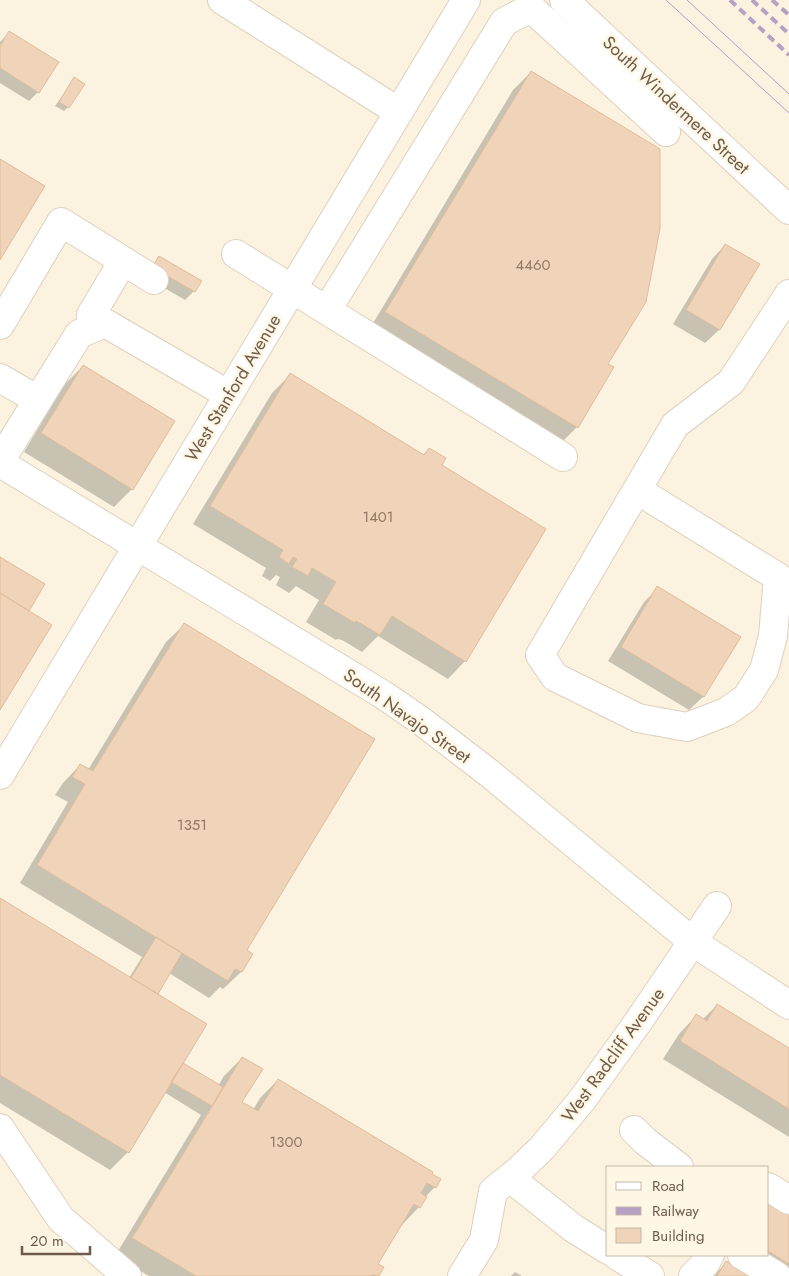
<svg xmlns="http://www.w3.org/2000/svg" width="789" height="1276" font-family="Jost,sans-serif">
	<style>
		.shadow { fill: #0003 }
		.building { fill: #efd4b9; stroke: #e1bc9a }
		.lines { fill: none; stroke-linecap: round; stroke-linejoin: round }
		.minor-casing { stroke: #ded0bd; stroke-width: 30 }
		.minor { stroke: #fff; stroke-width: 28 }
		.tram { stroke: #b6a0c3; stroke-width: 1 }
		.rail { stroke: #b6a0c3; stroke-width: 4; stroke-dasharray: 8 5; stroke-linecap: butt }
		.labels { text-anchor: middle; stroke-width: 5; stroke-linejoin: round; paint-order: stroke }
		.number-label { font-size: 15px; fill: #907965 }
		.street-label { font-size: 18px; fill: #705b49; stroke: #fef7e6 }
	</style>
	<rect width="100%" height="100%" fill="#fbf3e0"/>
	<!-- shadow -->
	<path class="shadow" d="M 10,32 L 38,92 L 29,101 L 0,83 L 0,42 Z
		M 531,72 L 606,364 L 577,427 L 559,445 L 369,330 L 513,90 Z
		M 75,78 L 68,107 L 64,111 L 55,106 Z
		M 725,245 L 758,265 L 719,330 L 705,343 L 673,324 L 712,259 Z
		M 159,258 L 194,291 L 185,300 L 144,276 L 150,267 Z
		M 83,366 L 132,489 L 114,507 L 24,452 L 65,384 Z
		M 290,375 L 423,455 L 429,449 L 440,466 L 465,661 L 448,679 L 378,636 L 362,652 L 342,640 L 337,639 L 336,640 L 306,622 L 319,600 L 296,586 L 289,593 L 276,585 L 280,577 L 276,575 L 270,581 L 262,576 L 266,568 L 193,524 L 272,393 Z
		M 658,588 L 739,637 L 703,697 L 689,710 L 608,661 L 644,602 Z
		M 184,625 L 245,950 L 251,954 L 241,972 L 223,989 L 220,987 L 209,998 L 169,973 L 156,994 L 179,1068 L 218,1086 L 224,1076 L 242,1058 L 241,1102 L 253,1110 L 260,1098 L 278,1080 L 435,1187 L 425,1197 L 419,1207 L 402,1225 L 376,1265 L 382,1268 L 377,1276 L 149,1276 L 115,1256 L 201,1115 L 164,1092 L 128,1152 L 110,1170 L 0,1103 L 0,900 L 129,978 L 142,957 L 20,883 L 68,802 L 55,795 L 63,783 L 80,765 L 88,770 L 166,642 Z
		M 717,1005 L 789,1050 L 789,1137 L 663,1059 L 679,1034 L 696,1016 L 702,1020 Z
		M 768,1203 L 789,1216 L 789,1276 L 768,1255 Z
		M 726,1263 L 747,1276 L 713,1276 Z
		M 515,1272 L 522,1276 L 511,1276 Z"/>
	<!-- building -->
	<path class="building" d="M 9,31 L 59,62 L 39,93 L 0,68 L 0,46 Z
		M 531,71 L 660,149 L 660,229 L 646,302 L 608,364 L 614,367 L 578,428 L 385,312 Z
		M 74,77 L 85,84 L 69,108 L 59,102 Z
		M 0,159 L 45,186 L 0,260 Z
		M 725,244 L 760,264 L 720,330 L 686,310 Z
		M 159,256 L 202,281 L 195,292 L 152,267 Z
		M 83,365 L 175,421 L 133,490 L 41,433 Z
		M 290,373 L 424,455 L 429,448 L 446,458 L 442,465 L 546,529 L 466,662 L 392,616 L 380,635 L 360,623 L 356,621 L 355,623 L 323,604 L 336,582 L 312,568 L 308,576 L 292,567 L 297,559 L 293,557 L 289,564 L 279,557 L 283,550 L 210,506 Z
		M 0,557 L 45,584 L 29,611 L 0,593 Z
		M 657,586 L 741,637 L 704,697 L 621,647 Z
		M 0,593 L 52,625 L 0,710 Z
		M 184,623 L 375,739 L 247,950 L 253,954 L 242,972 L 235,969 L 228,981 L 37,865 L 85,784 L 72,777 L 80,764 L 93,771 Z
		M 0,898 L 207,1024 L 129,1153 L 0,1075 Z
		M 156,937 L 182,953 L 158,994 L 131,978 Z
		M 717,1004 L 789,1048 L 789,1109 L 680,1041 L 696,1014 L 707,1021 Z
		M 242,1057 L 263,1069 L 242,1102 L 258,1111 L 278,1079 L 433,1172 L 432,1174 L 441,1179 L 436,1188 L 427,1183 L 421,1193 L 427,1197 L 420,1208 L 414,1204 L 378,1264 L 384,1267 L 379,1276 L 372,1275 L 371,1276 L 196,1276 L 132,1238 Z
		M 183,1063 L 223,1087 L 212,1106 L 171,1082 Z
		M 768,1202 L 789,1215 L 789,1264 L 768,1251 Z
		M 726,1261 L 750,1276 L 717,1276 Z"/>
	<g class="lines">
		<defs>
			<path id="minor" d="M 222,0 L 399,112
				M 564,0 L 789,210
				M 236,254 L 563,457
				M 327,310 L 504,22 L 531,8 L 666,132
				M 0,325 L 61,222 L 154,280
				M 91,329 L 91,315 L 123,261
				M 0,378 L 38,400
				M 0,461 L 79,334 L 105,323 L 229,395
				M 0,463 L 382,694 L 420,720 L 489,773 L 693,942 L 789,1005
				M 637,490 L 778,577 L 773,636 L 764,670 L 746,698 L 726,712 L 687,727 L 638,718 L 555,677 L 540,655 L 675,425 L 731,382 L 789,294
				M 0,775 L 466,0
				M 0,1128 L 61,1219 L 127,1276
				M 634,1130 L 645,1141 L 679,1167
				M 510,1178 L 573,1228 L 608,1250
				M 768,1187 L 789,1200
				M 616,1255 L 650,1276
				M 742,1255 L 777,1276
				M 462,1276 L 484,1240 L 493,1191 L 517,1172 L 542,1148 L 582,1100 L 638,1022 L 717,906
				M 693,1276 L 705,1264 L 710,1255"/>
		</defs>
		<!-- minor casing -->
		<use href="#minor" class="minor-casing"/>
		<!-- minor -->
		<use href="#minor" class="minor"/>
		<!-- tram -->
		<path class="tram" d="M 666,0 L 789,113
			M 687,0 L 789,94"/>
		<!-- rail -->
		<path class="rail" d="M 730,0 L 789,55
			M 752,0 L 789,34
			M 772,0 L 789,15"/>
	</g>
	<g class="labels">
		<!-- number labels -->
		<g class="number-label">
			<text x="533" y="270">4460</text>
			<text x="378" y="522">1401</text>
			<text x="192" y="830">1351</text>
			<text x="286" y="1147">1300</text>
		</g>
		<!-- street labels -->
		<g class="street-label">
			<text transform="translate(676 105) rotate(43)" y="6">South Windermere Street</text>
			<text transform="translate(233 388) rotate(-59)" y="6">West Stanford Avenue</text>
			<text transform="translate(407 716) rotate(35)" y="6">South Navajo Street</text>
			<text transform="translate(613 1055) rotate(-54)" y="6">West Radcliff Avenue</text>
		</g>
	</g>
	<!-- legend -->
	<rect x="606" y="1166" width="162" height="90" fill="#fef7e6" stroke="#c5b9a7"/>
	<rect x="616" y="1182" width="25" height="8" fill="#ffffff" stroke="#c5b9a7"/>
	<text x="652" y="1191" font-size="15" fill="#705b49">Road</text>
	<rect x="616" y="1207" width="25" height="8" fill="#b6a0c3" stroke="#c5b9a7"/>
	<text x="652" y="1216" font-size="15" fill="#705b49">Railway</text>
	<rect x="616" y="1228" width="25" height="15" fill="#efd4b9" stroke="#c5b9a7"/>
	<text x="652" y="1241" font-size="15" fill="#705b49">Building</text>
	<!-- scale -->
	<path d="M22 1246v8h68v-8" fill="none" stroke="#705b49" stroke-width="2.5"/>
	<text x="30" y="1246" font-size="15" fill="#705b49" stroke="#fef7e6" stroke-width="4" paint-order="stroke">20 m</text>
</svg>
